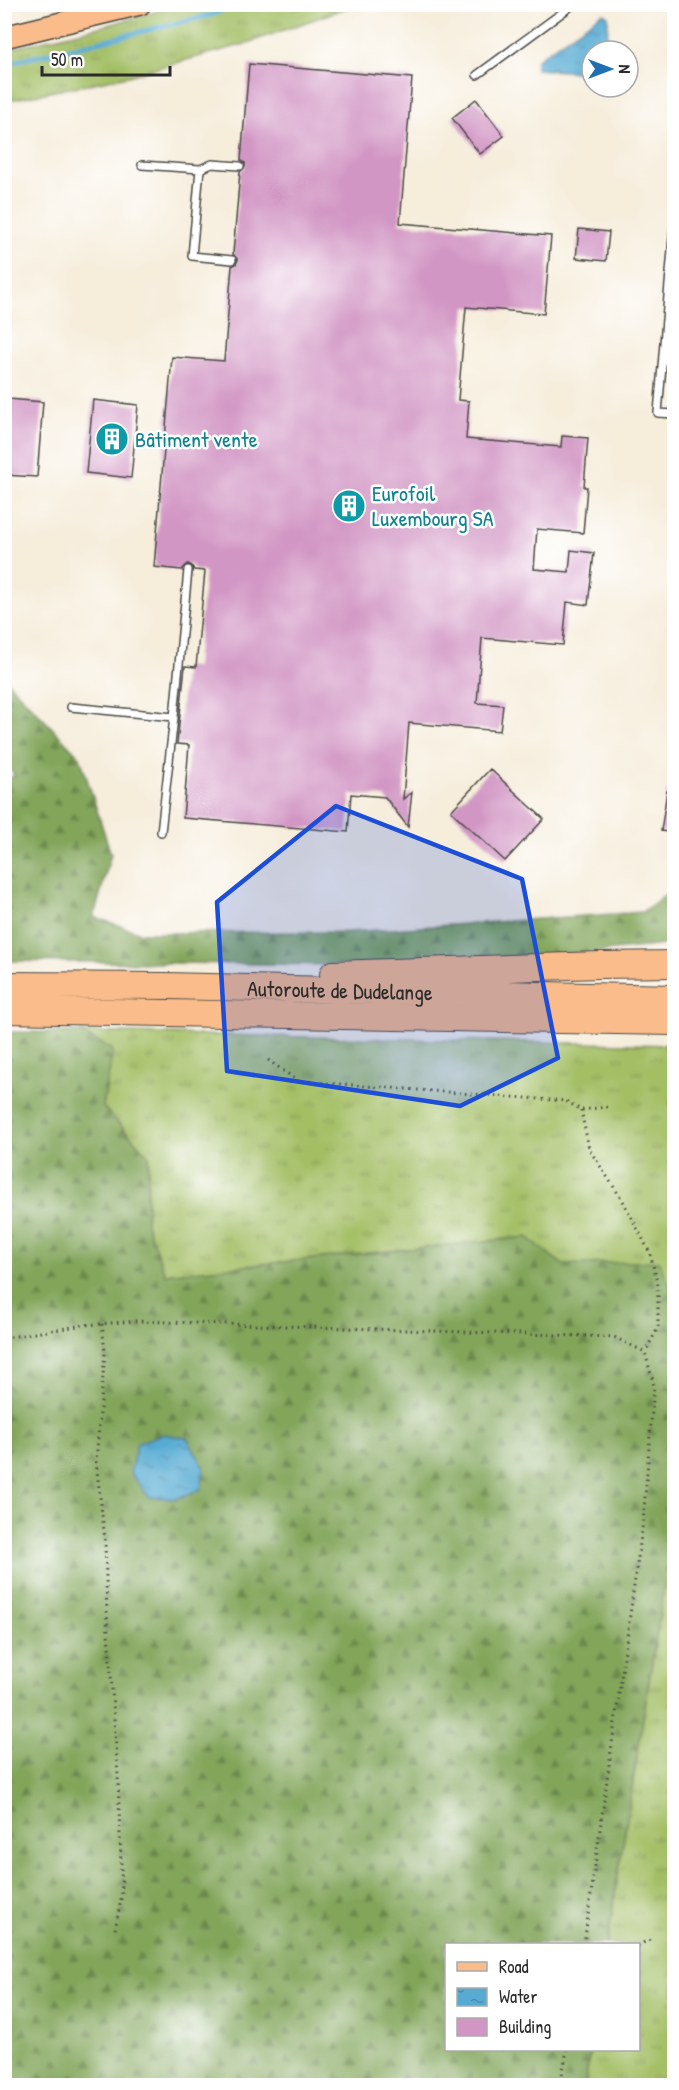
<svg xmlns="http://www.w3.org/2000/svg" width="679" height="2090" font-family="'Patrick Hand',sans-serif">
	<style>
		.grass { fill: url(#grass-tufts); stroke: #677448; stroke-width: 1.5 }
		.forest { fill: url(#forest-firs); stroke: #566842; stroke-width: 1.5; fill-rule: evenodd }
		.water { fill: url(#water-ripples); stroke: #416b7f; stroke-width: 1.5 }
		.lines { fill: none; stroke-linecap: round; stroke-linejoin: round }
		.stream { stroke: #57abd3; stroke-width: 5 }
		.building { fill: #d296c4 }
		.lane-casing { stroke: #494845; stroke-width: 10 }
		.primary-casing { stroke: #494845; stroke-width: 24 }
		.highway-casing { stroke: #494845; stroke-width: 28 }
		.path { stroke: #494845; stroke-width: 3; stroke-dasharray: 1.5 4.5; stroke-linecap: butt }
		.lane { stroke: #fff; stroke-width: 7 }
		.primary { stroke: #f9bc8a; stroke-width: 21 }
		.highway { stroke: #f9bc8a; stroke-width: 26 }
		.marked { fill: #1d4ed8; fill-opacity: 0.2; stroke: #1d4ed8; stroke-width: 4.5; stroke-linejoin: round }
		.labels { text-anchor: middle; stroke-width: 5; stroke-linejoin: round; paint-order: stroke }
		.culture-label { font-size: 22px; fill: #0d838f; stroke: #fff; text-anchor: start }
		.street-label { font-size: 22px; fill: #2b2b2b; stroke: #fff }
	</style>
	<defs>
		<pattern id="grass-tufts" width="24" height="20" patternUnits="userSpaceOnUse" patternTransform="scale(1.5)"><rect width="24" height="20" fill="#a3be64"/><path d="M3 7l-1-3M5 7V3M7 7l1-3M15 17l-1-3M17 17v-4M19 17l1-3" fill="none" stroke="#859b53"/></pattern>
		<pattern id="forest-firs" width="22" height="20" patternUnits="userSpaceOnUse" patternTransform="scale(1.5)"><rect width="22" height="20" fill="#82a55a"/><path d="M5 1l3.5 6h-7zM16 11l3.5 6h-7z" fill="#6b874b"/></pattern>
		<pattern id="water-ripples" width="26" height="14" patternUnits="userSpaceOnUse" patternTransform="scale(1.5)"><rect width="26" height="14" fill="#57abd3"/><path d="M2 4q2-2 4 0t4 0M15 11q2-2 4 0t4 0" fill="none" stroke="#488bab"/></pattern>
	</defs>
	<rect width="100%" height="100%" fill="#fff"/>
	<filter id="ink" filterUnits="userSpaceOnUse"><feTurbulence type="fractalNoise" baseFrequency=".0167" numOctaves="2"/><feDisplacementMap in="SourceGraphic" scale="12" xChannelSelector="R" yChannelSelector="G"/><feConvolveMatrix kernelMatrix="1 2 1 2 8 2 1 2 1" color-interpolation-filters="sRGB"/></filter>
	<filter id="wash" filterUnits="userSpaceOnUse"><feTurbulence type="fractalNoise" baseFrequency=".008" numOctaves="4" result="noise"/><feDisplacementMap in="SourceGraphic" scale="24" xChannelSelector="R" yChannelSelector="G"/><feGaussianBlur stdDeviation="1.35" result="paint"/><feColorMatrix in="noise" values="0 0 0 0 0 0 0 0 0 0 0 0 0 0 0 0 0 1.4 0 .05"/><feComposite in="paint" operator="in"/></filter>
	<g filter="url(#wash)">
		<rect width="100%" height="100%" fill="#f6eddb"/>
		<!-- grass -->
		<path class="grass" d="M 179,5 L 354,5 L 245,44 L 128,76 L 5,101 L 5,50 L 115,23 Z
			M 79,1032 L 674,1045 L 674,1296 L 658,1261 L 563,1265 L 527,1237 L 165,1274 L 146,1224 L 149,1156 L 103,1107 L 112,1050 Z
			M 674,1525 L 674,2085 L 585,2086 L 590,2050 L 638,2050 L 638,1944 L 607,1944 Z"/>
		<!-- forest -->
		<path class="forest" d="M 4,678 L 80,757 L 111,854 L 94,917 L 141,933 L 348,932 L 642,912 L 674,888 L 674,944 L 594,952 L 348,965 L 5,961 L 5,779 L 15,776 L 5,764 Z
			M 5,1032 L 79,1032 L 113,1050 L 103,1107 L 149,1156 L 146,1224 L 165,1274 L 527,1237 L 563,1265 L 659,1261 L 674,1296 L 674,1525 L 607,1944 L 446,1944 L 446,2050 L 590,2050 L 585,2085 L 5,2086 ZM 204,1467 L 201,1489 L 176,1499 Z"/>
		<!-- water -->
		<path class="water" d="M 603,13 L 608,16 L 607,51 L 592,51 L 592,73 L 536,69 L 536,60 Z
			M 163,1434 L 187,1438 L 204,1467 L 201,1489 L 176,1499 L 149,1497 L 130,1473 L 137,1443 Z"/>
		<g class="lines">
			<!-- stream -->
			<path class="stream" d="M 4,64 L 211,15 L 238,4"/>
		</g>
		<g id="blocks">
			<!-- building -->
			<path class="building" d="M 249,64 L 412,78 L 400,223 L 551,236 L 544,314 L 466,307 L 458,400 L 469,401 L 466,439 L 561,447 L 562,436 L 588,438 L 584,487 L 587,487 L 583,533 L 537,529 L 534,569 L 569,572 L 571,550 L 594,553 L 588,605 L 567,602 L 563,645 L 482,638 L 477,703 L 503,705 L 500,731 L 409,723 L 403,799 L 412,792 L 408,827 L 385,797 L 351,794 L 348,832 L 183,818 L 189,745 L 177,744 L 185,666 L 196,667 L 205,571 L 194,570 L 192,566 L 188,564 L 182,570 L 154,567 L 172,357 L 224,361 L 232,266 L 236,264 L 238,260 L 233,254 L 240,172 L 245,167 L 245,163 L 241,160 Z
				M 476,99 L 504,136 L 480,154 L 452,118 Z
				M 579,229 L 609,232 L 606,261 L 576,258 Z
				M 8,399 L 43,402 L 37,477 L 4,475 Z
				M 93,400 L 138,405 L 131,478 L 86,473 Z
				M 490,769 L 544,819 L 505,861 L 451,811 Z
				M 667,791 L 675,792 L 675,833 L 661,831 Z"/>
		</g>
	</g>
	<g filter="url(#ink)">
		<use href="#blocks" fill-opacity="0" stroke="#494845" stroke-width="1.5"/>
		<g class="lines">
			<defs>
				<path id="lane" d="M 477,75 L 574,4
					M 142,165 L 200,169 L 192,256 L 232,260
					M 200,169 L 212,164 L 240,166
					M 674,226 L 658,413 L 674,414
					M 71,707 L 174,717 L 161,832
					M 174,717 L 188,570"/>
				<path id="primary" d="M 4,37 L 140,4"/>
				<g id="highway">
					<path d="M 333,974 L 600,965 L 674,964"/>
					<path id="s1" d="M 4,985 L 166,986 L 674,998"/>
					<path d="M 4,1010 L 674,1022"/>
				</g>
			</defs>
			<!-- lane casing -->
			<use href="#lane" class="lane-casing"/>
			<!-- primary casing -->
			<use href="#primary" class="primary-casing"/>
			<!-- highway casing -->
			<use href="#highway" class="highway-casing"/>
			<!-- path -->
			<path class="path" d="M 268,1060 L 298,1081 L 566,1101 L 581,1110 L 607,1107
				M 581,1110 L 589,1149 L 623,1201 L 650,1253 L 658,1285 L 658,1328 L 645,1352
				M 102,1324 L 105,1352 L 96,1462 L 105,1540 L 107,1618 L 118,1776 L 122,1894 L 115,1930
				M 4,1338 L 85,1325 L 137,1321 L 614,1337 L 645,1352 L 654,1386 L 643,1522 L 584,1944
				M 638,1946 L 648,1940 L 653,1942
				M 560,2086 L 567,2050"/>
			<!-- lane -->
			<use href="#lane" class="lane"/>
			<!-- primary -->
			<use href="#primary" class="primary"/>
			<!-- highway -->
			<use href="#highway" class="highway"/>
		</g>
	</g>
	<!-- marked area -->
	<path class="marked" d="M 336,806 L 522,879 L 558,1058 L 460,1106 L 227,1071 L 217,902 Z"/>
	<!-- icons -->
	<defs>
		<symbol id="building-disc" viewBox="-11 -11 22 22"><circle r="9.5" fill="#0f9aa8" stroke="#fff"/><path d="M-4-6H4V6H1V3H-1V6H-4ZM-2.5-4.3h1.7v1.8h-1.7ZM.8-4.3h1.7v1.8H.8ZM-2.5-1h1.7V.8h-1.7ZM.8-1h1.7V.8H.8Z" fill="#fff"/></symbol>
	</defs>
	<g fill-rule="evenodd">
		<use href="#building-disc" x="93" y="420" width="38" height="38"/>
		<use href="#building-disc" x="330" y="487" width="38" height="38"/>
	</g>
	<g class="labels">
		<!-- culture labels -->
		<g class="culture-label">
			<text x="135" y="447">Bâtiment vente</text>
			<text x="372" y="501">Eurofoil<tspan x="372" dy="25">Luxembourg SA</tspan></text>
		</g>
		<!-- street labels -->
		<g class="street-label">
			<text dy="8" stroke="none"><textPath href="#s1" startOffset="336">Autoroute de Dudelange</textPath></text>
		</g>
	</g>
	<!-- margin -->
	<rect width="679" height="2090" fill="none" stroke="#fff" stroke-width="24"/>
	<!-- legend -->
	<rect x="445" y="1943" width="195" height="108" fill="#ffffff" stroke="#aaaaaa" stroke-width="1.5"/>
	<rect x="457" y="1962" width="30" height="9" fill="#f9bc8a" stroke="#aaaaaa" stroke-width="1.5"/>
	<text x="499" y="1973" font-size="18" fill="#2b2b2b">Road</text>
	<rect x="457" y="1988" width="30" height="18" fill="url(#water-ripples)" stroke="#aaaaaa" stroke-width="1.5"/>
	<text x="499" y="2003" font-size="18" fill="#2b2b2b">Water</text>
	<rect x="457" y="2018" width="30" height="18" fill="#d296c4" stroke="#aaaaaa" stroke-width="1.5"/>
	<text x="499" y="2033" font-size="18" fill="#2b2b2b">Building</text>
	<!-- north arrow -->
	<g transform="translate(610 69) rotate(90)"><circle r="28" fill="#ffffff" stroke="#aaaaaa" stroke-width="1.5"/>
	<path d="M0-4.5L10 22L0 15L-10 22Z" fill="#1f6fb2"/>
	<text y="-9" font-size="16" font-weight="bold" text-anchor="middle" fill="#2b2b2b">N</text>
	</g>
	<!-- scale -->
	<path d="M42 66v9h128v-9" fill="none" stroke="#2b2b2b" stroke-width="3"/>
	<text x="51" y="66" font-size="18" fill="#2b2b2b" stroke="#ffffff" stroke-width="4.5" paint-order="stroke">50 m</text>
</svg>
